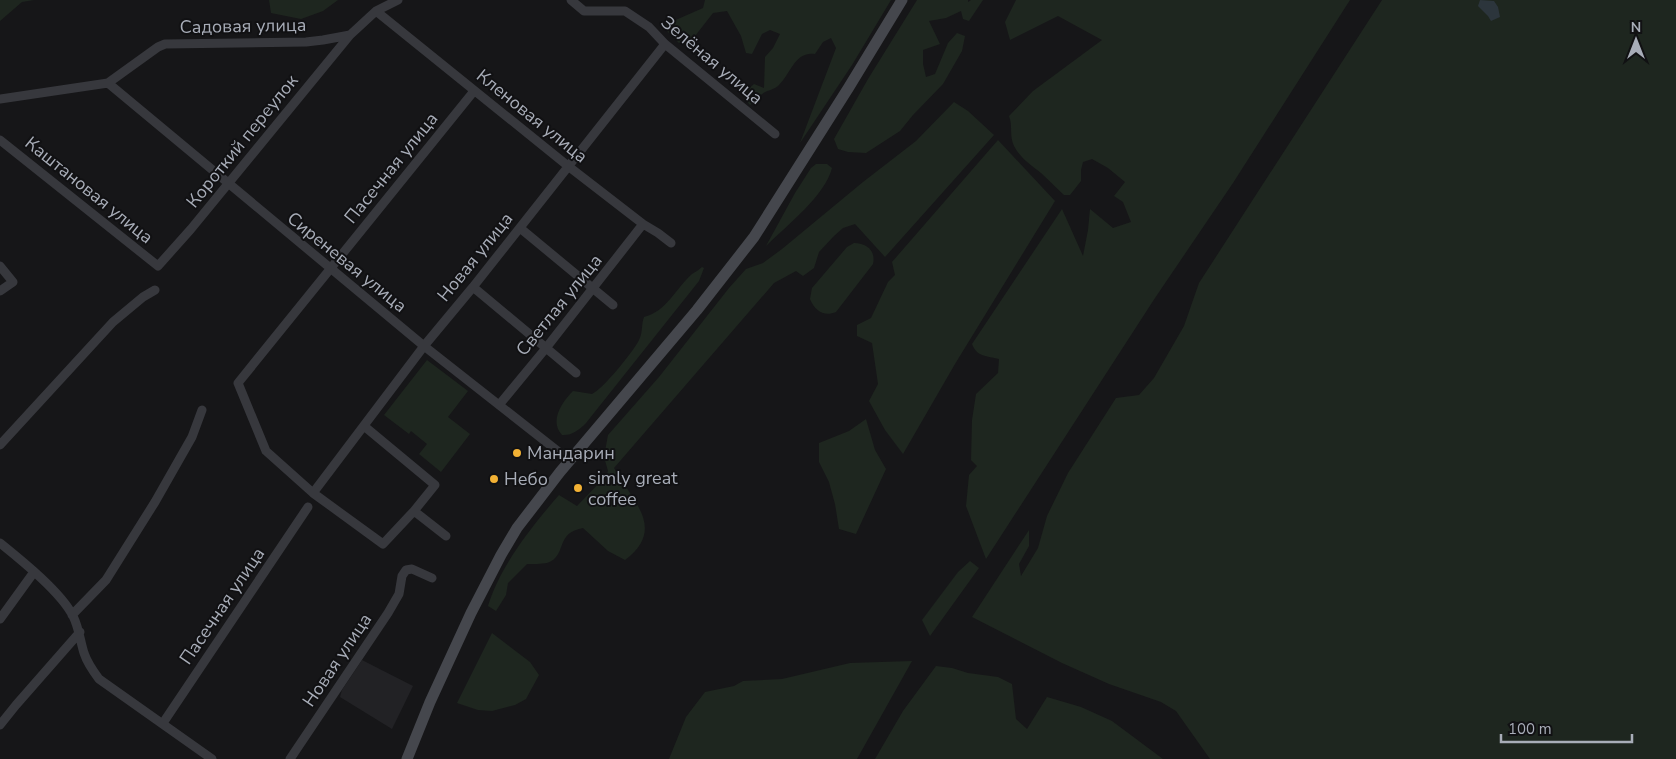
<svg xmlns="http://www.w3.org/2000/svg" width="1676" height="759" font-family="'Nunito Sans',sans-serif">
	<style>
		.built { fill: #222225 }
		.green { fill: #1e261f }
		.water { fill: #2c353c }
		.lines { fill: none; stroke-linecap: round; stroke-linejoin: round }
		.street { stroke: #37383d; stroke-width: 9 }
		.secondary { stroke: #45474d; stroke-width: 11 }
		.poi-dot { fill: #f2b134; stroke: #111113; stroke-width: 2 }
		.labels { text-anchor: middle; stroke-width: 4; stroke-linejoin: round; paint-order: stroke }
		.street-label { font-size: 18px; fill: #a8adb8; stroke: #111113 }
		.poi-label { font-size: 18px; fill: #a8adb8; stroke: #111113; text-anchor: start }
	</style>
	<rect width="100%" height="100%" fill="#161618"/>
	<!-- built -->
	<path class="built" d="M 362,660 L 413,686 L 392,729 L 340,697 L 342,690 Z"/>
	<!-- green -->
	<path class="green" d="M 0,0 L 34,0 L 22,2 L 0,21 Z
		M 269,0 L 338,0 L 323,11 L 301,19 L 271,13 Z
		M 705,0 L 891,0 L 852,65 L 800,143 L 836,48 L 831,38 L 823,42 L 815,54 C 795,51 791,73 779,85 C 774,90 767,90 762,94 C 757,98 756,102 750,105 L 744,98 L 746,91 L 754,84 L 764,88 L 765,57 L 773,48 L 780,34 L 770,30 L 762,34 L 752,54 L 746,53 L 741,36 L 727,11 L 713,13 L 688,45 L 679,43 L 662,26 L 703,8 Z
		M 917,0 L 968,0 L 968,2 L 971,0 L 983,0 L 969,21 L 963,19 L 961,11 L 946,18 L 929,21 L 940,44 L 923,50 L 923,64 L 926,77 L 935,74 L 948,43 L 957,33 L 965,36 L 962,51 L 943,84 L 913,115 L 900,131 L 866,153 L 848,152 L 838,149 L 834,139 L 868,79 Z
		M 1016,0 L 1350,0 L 1233,183 L 1155,298 L 986,559 L 966,506 L 969,475 L 977,466 L 971,460 L 972,420 L 976,394 L 998,373 L 999,359 C 987,356 977,357 972,344 L 1062,209 L 1083,256 L 1088,230 L 1090,209 L 1113,228 L 1131,222 L 1123,202 L 1114,196 L 1125,182 L 1108,168 L 1092,159 L 1083,162 L 1081,170 L 1081,181 L 1070,195 L 1064,195 C 1056,188 1049,180 1041,173 C 1031,165 1020,158 1014,146 C 1009,135 1013,126 1009,116 L 1033,91 L 1102,40 L 1058,16 L 1010,40 L 1005,22 Z
		M 1382,0 L 1676,0 L 1676,759 L 1210,759 L 1176,711 L 1161,702 L 1109,684 L 1062,663 L 972,617 L 1029,530 L 1029,546 L 1019,564 L 1021,576 L 1038,548 L 1047,516 L 1068,473 L 1116,398 L 1139,395 L 1154,378 L 1184,326 L 1199,283 Z
		M 954,102 L 968,111 L 994,135 L 885,257 L 855,224 L 843,228 L 834,236 L 819,252 L 814,268 L 803,276 L 796,271 L 774,283 L 614,468 C 632,501 667,528 625,560 L 608,551 L 583,528 C 554,533 568,556 547,563 C 541,564 533,564 527,564 L 508,583 L 506,595 L 496,611 L 488,606 C 500,566 532,526 559,495 L 577,506 L 606,476 L 608,471 L 604,457 L 608,435 L 659,377 L 729,288 L 746,269 L 763,263 L 782,249 L 863,182 L 916,141 Z
		M 998,140 L 1055,201 L 955,364 L 903,454 L 885,430 L 869,401 L 878,384 L 872,343 L 857,336 L 857,325 L 871,318 L 888,282 L 895,275 L 892,262 Z
		M 816,164 L 827,164 L 832,168 C 825,196 787,225 766,246 L 795,193 L 811,168 Z
		M 854,243 C 867,243 876,251 873,264 L 836,312 C 824,317 815,311 810,299 L 812,288 L 847,247 Z
		M 702,267 L 704,268 L 699,281 L 586,423 C 579,430 571,436 562,435 C 549,421 562,402 573,391 L 592,394 C 602,390 634,351 639,340 C 643,333 641,325 644,317 C 666,312 676,288 692,274 C 695,272 699,270 702,267 Z
		M 427,360 L 468,391 L 448,417 L 470,434 L 441,472 L 419,454 L 427,444 L 411,431 L 409,434 L 384,415 Z
		M 866,419 L 875,450 L 886,469 L 856,534 L 839,529 L 835,504 L 829,482 L 819,462 L 819,443 L 849,431 Z
		M 970,561 L 979,568 L 930,636 L 922,620 L 958,572 Z
		M 492,633 L 530,662 L 539,675 L 526,699 L 515,705 L 492,711 L 478,710 L 457,703 Z
		M 912,661 L 857,759 L 669,759 L 686,717 L 705,692 L 734,686 L 743,681 L 782,679 L 850,663 Z
		M 936,666 L 952,668 L 968,673 L 998,677 L 1012,684 L 1016,719 L 1027,729 L 1047,697 L 1081,707 L 1112,721 L 1163,759 L 875,759 L 903,711 Z"/>
	<!-- water -->
	<path class="water" d="M 1480,0 L 1494,1 L 1498,7 L 1500,17 L 1491,21 L 1488,16 L 1478,6 Z"/>
	<g class="lines">
		<!-- street -->
		<path class="street" d="M 571,0 L 584,11 L 625,11 L 649,27 L 665,44 L 775,134
			M 376,11 L 568,166 L 643,224 L 658,233 L 671,243
			M 108,83 L 424,346 L 569,460
			M 0,99 L 108,83 L 158,47 L 165,44 L 306,42 L 323,40 L 350,35 L 376,11 L 398,0
			M 0,140 L 158,266 L 191,229 L 350,35
			M 520,228 L 613,305
			M 0,266 L 13,282 L 0,291
			M 473,287 L 576,373
			M 499,405 L 546,348 L 643,224
			M 364,426 L 435,485 L 414,511 L 383,544 L 313,493 L 266,451 L 238,383 L 474,91
			M 0,445 L 113,322 L 143,297 L 155,290
			M 313,493 L 424,346 L 473,287 L 665,44
			M 414,511 L 446,536
			M 0,543 C 21,560 61,592 73,616 C 79,628 80,640 84,653 C 87,662 93,671 99,679 L 212,759
			M 72,615 L 106,580 L 155,502 L 192,437 L 202,410
			M 0,619 L 34,572
			M 163,723 L 308,507
			M 0,725 L 16,705 L 80,632
			M 290,759 L 388,613 L 399,594 L 402,576 L 406,570 L 412,569 L 432,578"/>
		<!-- secondary -->
		<path class="secondary" d="M 407,759 L 430,702 L 471,613 L 501,555 L 517,528 L 560,472 L 697,310 L 754,237 L 849,87 L 902,0"/>
	</g>
	<!-- markers -->
	<g class="poi-dot">
		<circle cx="517" cy="453" r="5"/>
		<circle cx="494" cy="479" r="5"/>
		<circle cx="578" cy="488" r="5"/>
	</g>
	<g class="labels">
		<!-- street labels -->
		<g class="street-label">
			<text transform="translate(243 26) rotate(-1)" y="6">Садовая улица</text>
			<text transform="translate(712 60) rotate(40)" y="6">Зелёная улица</text>
			<text transform="translate(532 116) rotate(39)" y="6">Кленовая улица</text>
			<text transform="translate(242 141) rotate(-51)" y="6">Короткий переулок</text>
			<text transform="translate(391 168) rotate(-51)" y="6">Пасечная улица</text>
			<text transform="translate(89 190) rotate(39)" y="6">Каштановая улица</text>
			<text transform="translate(475 257) rotate(-51)" y="6">Новая улица</text>
			<text transform="translate(347 262) rotate(39)" y="6">Сиреневая улица</text>
			<text transform="translate(559 305) rotate(-51)" y="6">Светлая улица</text>
			<text transform="translate(222 606) rotate(-56)" y="6">Пасечная улица</text>
			<text transform="translate(337 660) rotate(-56)" y="6">Новая улица</text>
		</g>
		<!-- poi labels -->
		<g class="poi-label">
			<text x="527" y="459">Мандарин</text>
			<text x="588" y="484">simly great<tspan x="588" dy="21">coffee</tspan></text>
			<text x="504" y="485">Небо</text>
		</g>
	</g>
	<!-- north arrow -->
	<g transform="translate(1636 40)" stroke="#111113" stroke-width="4" paint-order="stroke">
	<path d="M0-4L9 19L0 12L-9 19Z" fill="#a8adb8"/>
	<text y="-8" font-size="14" font-weight="bold" text-anchor="middle" fill="#a8adb8">N</text>
	</g>
	<!-- scale -->
	<path d="M1501 734v8h131v-8" fill="none" stroke="#a8adb8" stroke-width="2.5"/>
	<text x="1508" y="734" font-size="15" fill="#a8adb8" stroke="#111113" stroke-width="4" paint-order="stroke">100 m</text>
</svg>
